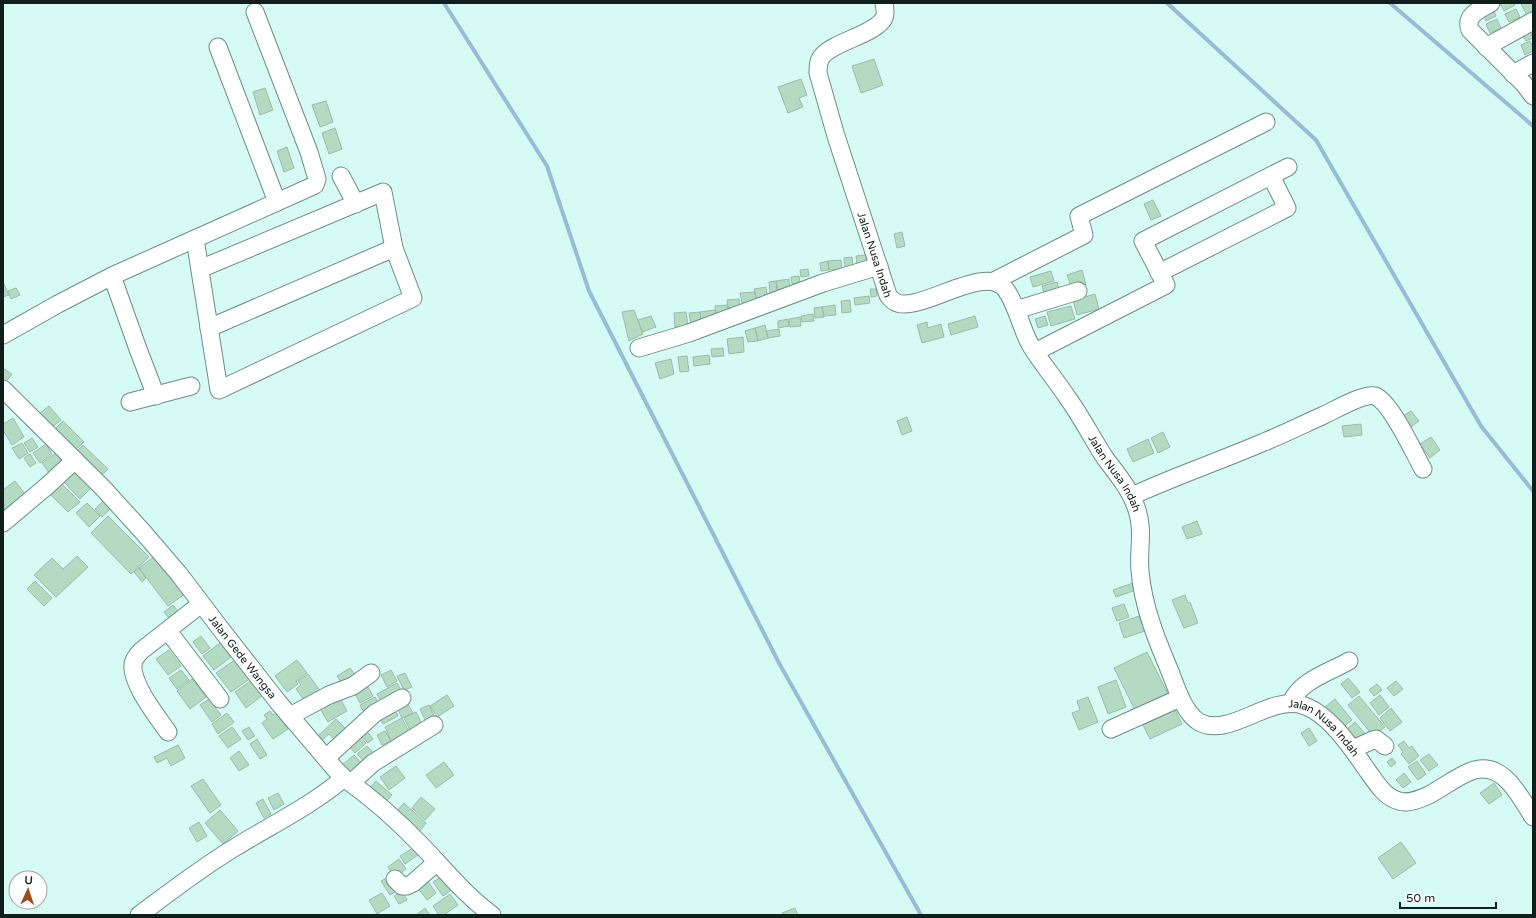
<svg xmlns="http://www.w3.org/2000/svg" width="1536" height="918" font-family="'Varela Round',sans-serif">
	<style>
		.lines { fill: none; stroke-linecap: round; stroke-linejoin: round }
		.stream { stroke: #96bdd5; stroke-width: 4 }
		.building { fill: #b3dbc2; stroke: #9ebaa9 }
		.minor-casing { stroke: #6b8d88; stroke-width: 19 }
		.minor { stroke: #fff; stroke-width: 17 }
		.labels { text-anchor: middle; stroke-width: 3.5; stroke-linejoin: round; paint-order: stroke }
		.street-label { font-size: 11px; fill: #101e1c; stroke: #fff }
	</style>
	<rect width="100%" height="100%" fill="#d6fbf5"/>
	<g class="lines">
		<!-- stream -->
		<path class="stream" d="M 444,3 L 547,166 L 589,291 L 779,663 L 921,915
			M 1167,3 L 1316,140 L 1481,426 L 1533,491
			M 1390,3 L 1533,126"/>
	</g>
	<!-- building -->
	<path class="building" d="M 1500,3 L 1514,3 L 1515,5 L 1504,11 Z
		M 1523,3 L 1533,3 L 1533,12 L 1527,15 L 1521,4 Z
		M 1492,7 L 1496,16 L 1486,21 L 1482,12 Z
		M 1516,9 L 1520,17 L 1509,22 L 1505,14 Z
		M 1497,19 L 1501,28 L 1490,33 L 1486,24 Z
		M 1529,28 L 1533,38 L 1526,41 L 1521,32 Z
		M 1530,41 L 1533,47 L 1533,51 L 1525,55 L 1521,45 Z
		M 874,59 L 883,85 L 861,93 L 852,66 Z
		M 801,79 L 807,95 L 799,98 L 803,107 L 788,113 L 778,87 Z
		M 265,88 L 273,110 L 260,115 L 253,92 Z
		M 326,101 L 333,122 L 320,127 L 312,105 Z
		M 335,128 L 342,149 L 329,154 L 322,133 Z
		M 287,147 L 294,168 L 284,172 L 277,151 Z
		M 1153,200 L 1161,216 L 1151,220 L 1144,204 Z
		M 902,232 L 905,246 L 897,248 L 894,234 Z
		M 866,255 L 867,265 L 857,266 L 856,256 Z
		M 852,257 L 853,266 L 845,267 L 844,258 Z
		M 841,260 L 842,269 L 829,270 L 828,261 Z
		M 828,261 L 829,270 L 821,271 L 820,263 Z
		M 808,269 L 809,276 L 801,277 L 800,270 Z
		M 1082,270 L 1086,285 L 1072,289 L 1067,275 Z
		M 1051,271 L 1054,281 L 1033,287 L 1030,277 Z
		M 799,276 L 800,283 L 792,284 L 791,277 Z
		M 789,279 L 790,288 L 777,290 L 776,281 Z
		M 776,281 L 778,292 L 770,293 L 769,282 Z
		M 3,282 L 9,295 L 3,297 Z
		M 1057,282 L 1060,292 L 1045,297 L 1042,286 Z
		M 766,287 L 767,296 L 756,298 L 754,289 Z
		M 16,288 L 20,295 L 11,299 L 8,291 Z
		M 870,289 L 876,289 L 877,296 L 871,297 Z
		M 755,292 L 756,301 L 742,303 L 740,293 Z
		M 1095,294 L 1099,309 L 1077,315 L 1073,300 Z
		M 869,296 L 870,303 L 855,305 L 854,298 Z
		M 739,299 L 740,309 L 728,311 L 727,300 Z
		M 850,300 L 851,312 L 842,313 L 841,301 Z
		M 728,305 L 729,314 L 716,316 L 715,306 Z
		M 835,305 L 836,315 L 824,316 L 822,307 Z
		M 1071,306 L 1075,319 L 1051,326 L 1047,312 Z
		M 822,307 L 824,317 L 815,318 L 814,308 Z
		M 634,310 L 643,334 L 629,341 L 622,312 Z
		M 715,310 L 716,318 L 701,320 L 700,312 Z
		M 686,312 L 688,326 L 675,327 L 674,313 Z
		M 700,312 L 701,324 L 691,325 L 689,313 Z
		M 813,314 L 814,321 L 802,322 L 801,316 Z
		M 651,316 L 656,327 L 642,332 L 638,320 Z
		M 975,316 L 978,327 L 951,335 L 948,324 Z
		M 1045,316 L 1048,325 L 1038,328 L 1035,319 Z
		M 800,317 L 801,326 L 790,327 L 789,319 Z
		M 788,319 L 789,326 L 778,328 L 778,321 Z
		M 927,322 L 928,328 L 941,324 L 944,337 L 922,343 L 917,325 Z
		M 765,325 L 768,338 L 758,341 L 755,328 Z
		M 755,328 L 758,341 L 748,342 L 745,331 Z
		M 779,329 L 780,336 L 768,338 L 766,331 Z
		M 743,337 L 744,352 L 729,354 L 727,339 Z
		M 723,348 L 724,356 L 712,357 L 711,349 Z
		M 709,355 L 710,364 L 694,366 L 693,357 Z
		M 687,356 L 689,371 L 680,372 L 678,357 Z
		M 671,359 L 674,374 L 660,379 L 655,363 Z
		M 3,368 L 12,374 L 5,383 L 3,382 Z
		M 49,406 L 61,420 L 51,428 L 39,414 Z
		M 1411,411 L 1419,421 L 1408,429 L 1400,418 Z
		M 907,417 L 912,431 L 902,435 L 897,421 Z
		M 13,418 L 24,437 L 12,445 L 3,430 L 3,424 Z
		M 63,421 L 84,442 L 73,452 L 53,431 Z
		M 1361,424 L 1362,435 L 1344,437 L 1342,426 Z
		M 1163,432 L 1170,447 L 1158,453 L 1151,438 Z
		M 1431,437 L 1440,450 L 1430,458 L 1420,444 Z
		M 32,438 L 38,447 L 30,452 L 24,443 Z
		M 1148,439 L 1154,453 L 1133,462 L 1127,449 Z
		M 22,443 L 28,453 L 19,459 L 12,448 Z
		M 46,444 L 52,454 L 40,463 L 33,453 Z
		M 83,445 L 108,469 L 101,476 L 76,452 Z
		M 56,453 L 64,464 L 50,474 L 42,463 Z
		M 30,454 L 36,463 L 30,467 L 24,458 Z
		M 74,469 L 92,487 L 80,499 L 62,480 Z
		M 15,481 L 25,494 L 4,510 L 3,490 Z
		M 61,483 L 80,502 L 68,512 L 50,494 Z
		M 105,499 L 112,507 L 102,517 L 95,509 Z
		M 87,503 L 100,516 L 89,527 L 76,513 Z
		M 108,516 L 149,557 L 131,574 L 91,533 Z
		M 1197,521 L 1202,534 L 1187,539 L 1182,527 Z
		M 156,555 L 186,593 L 168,606 L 139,568 Z
		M 77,556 L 88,567 L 56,597 L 34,575 L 52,558 L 63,569 Z
		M 139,568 L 146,578 L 142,582 L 134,572 Z
		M 35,581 L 52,598 L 44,606 L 27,589 Z
		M 1133,583 L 1136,590 L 1116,597 L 1113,590 Z
		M 1185,595 L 1188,603 L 1190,602 L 1198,623 L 1184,628 L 1172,600 Z
		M 1124,604 L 1129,617 L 1117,621 L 1112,608 Z
		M 173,605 L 182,616 L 173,623 L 164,612 Z
		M 1139,616 L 1145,631 L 1124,638 L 1119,623 Z
		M 201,636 L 210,648 L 202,654 L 193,642 Z
		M 220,643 L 231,657 L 214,670 L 203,656 Z
		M 169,650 L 181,666 L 168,675 L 156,659 Z
		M 1147,652 L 1168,694 L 1135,710 L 1114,668 Z
		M 236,659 L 251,678 L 231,692 L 216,673 Z
		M 297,660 L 307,673 L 296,681 L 298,684 L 287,692 L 275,676 Z
		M 350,668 L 358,679 L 345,688 L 337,676 Z
		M 181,670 L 189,680 L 177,689 L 169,678 Z
		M 391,670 L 397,681 L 387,687 L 381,675 Z
		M 405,673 L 412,687 L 404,690 L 397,676 Z
		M 308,674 L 321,692 L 306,703 L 296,689 L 301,685 L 298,681 Z
		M 1348,678 L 1360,692 L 1352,698 L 1341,684 Z
		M 192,679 L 206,697 L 190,709 L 177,691 Z
		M 252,680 L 263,695 L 246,708 L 235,692 Z
		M 1116,680 L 1126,707 L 1108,714 L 1098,687 Z
		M 1396,681 L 1403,689 L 1394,696 L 1387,688 Z
		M 397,683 L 404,695 L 384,706 L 377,694 Z
		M 1377,684 L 1382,690 L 1374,696 L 1369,690 Z
		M 368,687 L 373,696 L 360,703 L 355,694 Z
		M 447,695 L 454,706 L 437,717 L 430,706 Z
		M 1380,695 L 1389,707 L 1379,715 L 1370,703 Z
		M 339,696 L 347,711 L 328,722 L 319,707 Z
		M 1359,696 L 1385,727 L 1373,736 L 1348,705 Z
		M 375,697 L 381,707 L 366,716 L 360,705 Z
		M 1088,697 L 1098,722 L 1079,730 L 1072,713 L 1080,710 L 1077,701 Z
		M 209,699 L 221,715 L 212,722 L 200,705 Z
		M 1335,699 L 1352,720 L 1342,728 L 1325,707 Z
		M 406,701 L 413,713 L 402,718 L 396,706 Z
		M 429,705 L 435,718 L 426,722 L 420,709 Z
		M 393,706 L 398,716 L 383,724 L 378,714 Z
		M 1391,708 L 1402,722 L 1390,731 L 1380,718 Z
		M 1175,710 L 1182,724 L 1150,739 L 1143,725 Z
		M 270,711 L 273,715 L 277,713 L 288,729 L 273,739 L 262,723 L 267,719 L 264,715 Z
		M 416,712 L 425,730 L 413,736 L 404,718 Z
		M 227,713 L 234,722 L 218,734 L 212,724 Z
		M 402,718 L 409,732 L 391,741 L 385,727 Z
		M 336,719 L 350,733 L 339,744 L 329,734 L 322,740 L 318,736 Z
		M 1355,722 L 1367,736 L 1356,744 L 1345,731 Z
		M 232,727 L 241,739 L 228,748 L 219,736 Z
		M 249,727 L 255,736 L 248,740 L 242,731 Z
		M 364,728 L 373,739 L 368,743 L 359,733 Z
		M 1309,728 L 1317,741 L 1309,746 L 1301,733 Z
		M 385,731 L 391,741 L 382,745 L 377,735 Z
		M 358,734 L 366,743 L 355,753 L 347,744 Z
		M 257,739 L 267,755 L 260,759 L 250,744 Z
		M 1404,741 L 1409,748 L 1412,746 L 1419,756 L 1409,764 L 1401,754 L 1403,752 L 1398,745 Z
		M 178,745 L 185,758 L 171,766 L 167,758 L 157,763 L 154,757 Z
		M 367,746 L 377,757 L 368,766 L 357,754 Z
		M 239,751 L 249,765 L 239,771 L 230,758 Z
		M 1429,754 L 1438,765 L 1429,771 L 1420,760 Z
		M 354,755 L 363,765 L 352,775 L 342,765 Z
		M 1392,758 L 1396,763 L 1391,767 L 1387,762 Z
		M 1417,761 L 1426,774 L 1418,780 L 1408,767 Z
		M 444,762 L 454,775 L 436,788 L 426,775 Z
		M 396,766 L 405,778 L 389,790 L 380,777 Z
		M 1404,773 L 1411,782 L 1403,788 L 1396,780 Z
		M 203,779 L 221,805 L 210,813 L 191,786 Z
		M 376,781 L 392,795 L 384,804 L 368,790 Z
		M 1494,783 L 1502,795 L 1489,804 L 1480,793 Z
		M 278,793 L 284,804 L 274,810 L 268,798 Z
		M 421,797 L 435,809 L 425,820 L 412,808 Z
		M 263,799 L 271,814 L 264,818 L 256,803 Z
		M 404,803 L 426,823 L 419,832 L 396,812 Z
		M 220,810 L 238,831 L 223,844 L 205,823 Z
		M 199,822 L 207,836 L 197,842 L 189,828 Z
		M 1401,842 L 1416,863 L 1393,879 L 1378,858 Z
		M 413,848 L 418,855 L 405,864 L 400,856 Z
		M 399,859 L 406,869 L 395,877 L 388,867 Z
		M 390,876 L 398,890 L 390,895 L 381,881 Z
		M 425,877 L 436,893 L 427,900 L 415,884 Z
		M 441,877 L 451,890 L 443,896 L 433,882 Z
		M 402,891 L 407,900 L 399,904 L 394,896 Z
		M 382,893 L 390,906 L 377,914 L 369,900 Z
		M 450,894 L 458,905 L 444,915 L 439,915 L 433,906 Z
		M 425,908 L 430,915 L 416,915 Z
		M 795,908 L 798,915 L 783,915 L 782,913 Z"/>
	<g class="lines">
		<defs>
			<g id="minor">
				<path id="s1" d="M 884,3 C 885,8 886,14 884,18 C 876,34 836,41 823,55 C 818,60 818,66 818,73 L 836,136 L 888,295 C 889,297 893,301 895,302 C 918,315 986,261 1006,290 C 1018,307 1021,329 1031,346 C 1042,364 1056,380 1067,397 C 1081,416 1092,438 1105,458 C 1117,474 1131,490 1137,510 C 1144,531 1138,550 1140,571 C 1143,606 1156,638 1169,669 C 1176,686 1183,712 1199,722 C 1228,738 1267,698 1298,704 C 1326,709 1352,748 1367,770 C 1376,782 1384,797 1399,801 C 1409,804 1420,799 1429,795 C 1442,788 1455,778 1469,772 C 1502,758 1519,795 1533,817"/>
				<path d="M 1491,3 C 1481,9 1464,15 1470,30 L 1524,84 L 1533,96"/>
				<path d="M 218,47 L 277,202"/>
				<path d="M 1486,47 L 1533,21"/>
				<path d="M 1513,74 L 1533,63"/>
				<path d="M 341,176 L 356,204"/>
				<path d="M 195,239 L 219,390 L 413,298 L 394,248 L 383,192 L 200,269"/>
				<path d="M 1159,273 L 1287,208 L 1271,176"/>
				<path d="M 112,276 L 138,349 L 156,396"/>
				<path d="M 994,281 L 1084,235 L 1079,216 L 1266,122"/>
				<path d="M 1016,310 L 1078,291"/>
				<path d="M 209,328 L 394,248"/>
				<path d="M 3,335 L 58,304 L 112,276 L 315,185 L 317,179 L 309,152 L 255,12"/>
				<path d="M 639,348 L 689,333 L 823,283 L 879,266"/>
				<path d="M 1035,352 L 1166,285 L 1143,241 L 1288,167"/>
				<path id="s2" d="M 3,389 L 103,488 L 143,532 L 179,574 L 220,628 L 278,702 L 335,769 L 344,778 C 372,798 399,822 422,846 C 445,870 465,895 492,915"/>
				<path d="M 130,402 L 191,386"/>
				<path d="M 1132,496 C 1175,476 1220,461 1264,442 C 1284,434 1304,424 1324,415 C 1335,410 1364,393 1375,396 C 1391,402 1414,453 1423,469"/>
				<path d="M 3,523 L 47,486 L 75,460"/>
				<path d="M 168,631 L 220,699"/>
				<path d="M 1291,703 C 1299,681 1330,672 1349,661"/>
				<path d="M 290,716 L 329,695 L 353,686 L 371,673"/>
				<path d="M 1111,729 L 1180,698"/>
				<path d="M 168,732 C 157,716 131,684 133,664 C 134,659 137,655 141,651 L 201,604"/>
				<path d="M 1353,749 L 1373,740 L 1376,739 L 1385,746"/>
				<path d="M 326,758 L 375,713 L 402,698"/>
				<path d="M 351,783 L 373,763 L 434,725"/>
				<path d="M 395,879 L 402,886 L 407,886 L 413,883 L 437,862"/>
				<path d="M 139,915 C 170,892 201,868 234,848 C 271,825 311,806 344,778"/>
			</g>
		</defs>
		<!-- minor casing -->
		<use href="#minor" class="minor-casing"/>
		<!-- minor -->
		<use href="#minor" class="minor"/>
	</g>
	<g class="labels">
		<!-- street labels -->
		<g class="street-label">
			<text dy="4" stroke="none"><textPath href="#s1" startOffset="297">Jalan Nusa Indah</textPath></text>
			<text dy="4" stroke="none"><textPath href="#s1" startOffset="681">Jalan Nusa Indah</textPath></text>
			<text dy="4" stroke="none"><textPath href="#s2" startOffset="360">Jalan Gede Wangsa</textPath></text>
			<text dy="4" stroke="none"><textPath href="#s1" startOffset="1088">Jalan Nusa Indah</textPath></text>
		</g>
	</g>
	<!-- border -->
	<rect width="1536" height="918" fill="none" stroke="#101e1c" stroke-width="8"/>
	<!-- north arrow -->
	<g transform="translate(28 890) rotate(3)"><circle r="19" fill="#ffffff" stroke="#9fa5a4"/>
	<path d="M0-3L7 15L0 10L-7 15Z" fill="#92501c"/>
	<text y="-6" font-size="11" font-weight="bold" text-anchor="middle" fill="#101e1c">U</text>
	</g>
	<!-- scale -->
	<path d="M1400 902v6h96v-6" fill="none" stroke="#101e1c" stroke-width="2"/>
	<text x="1406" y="902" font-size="12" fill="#101e1c" stroke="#ffffff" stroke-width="3" paint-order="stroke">50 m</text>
</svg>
